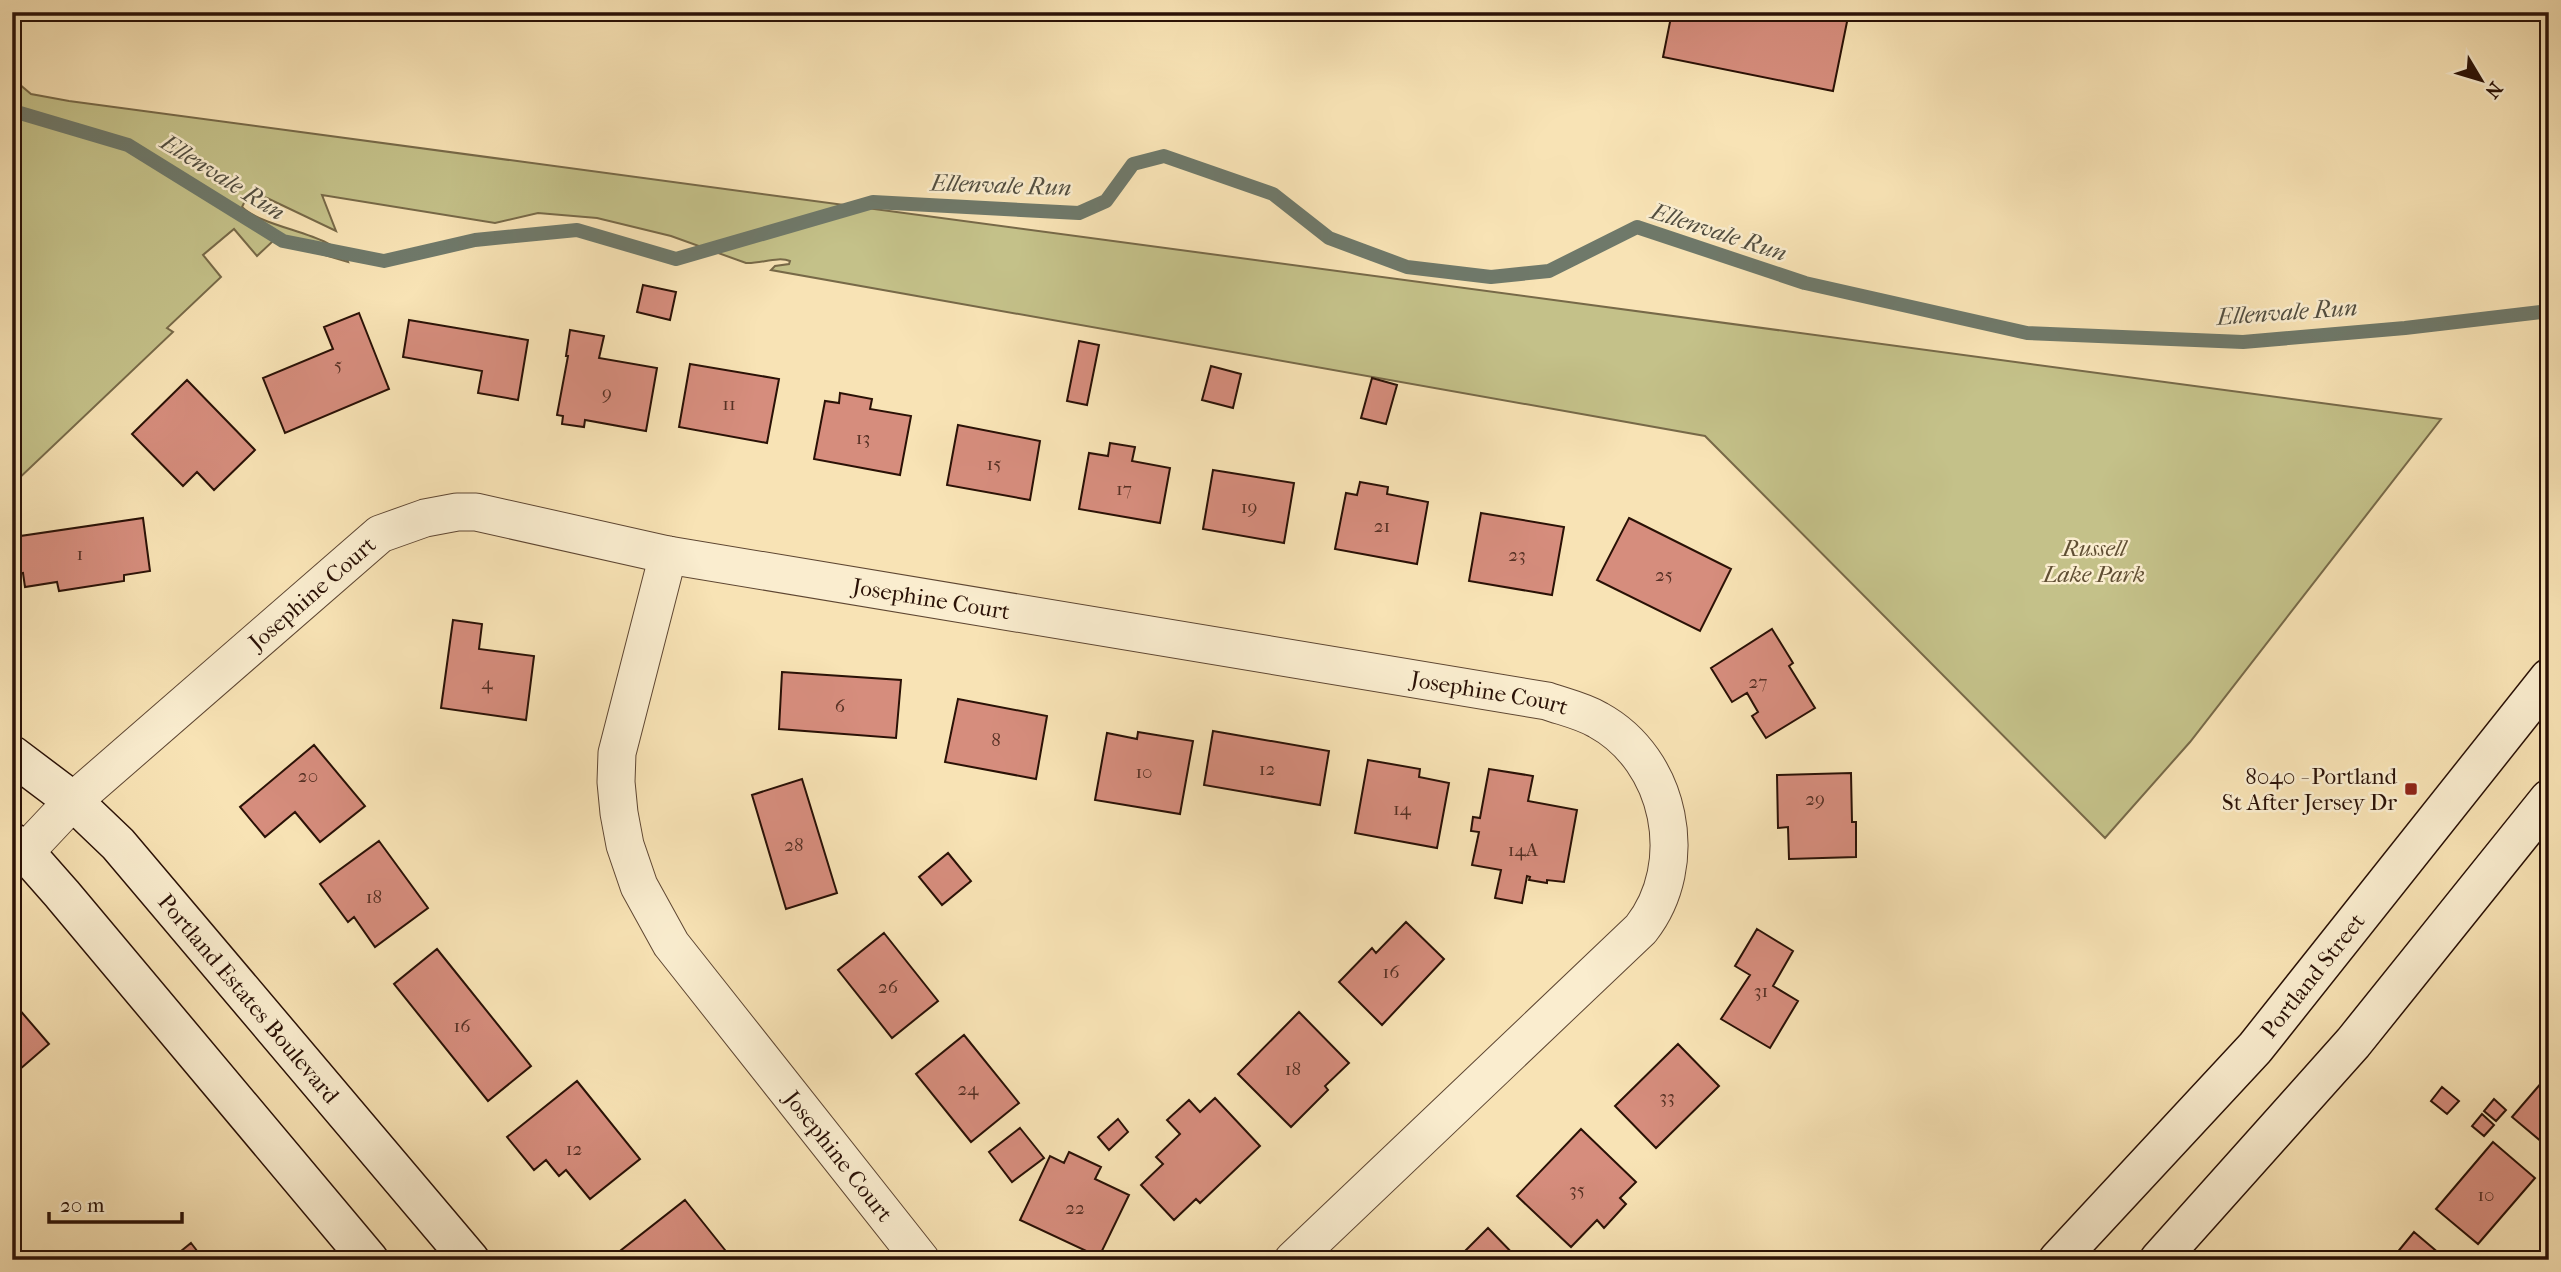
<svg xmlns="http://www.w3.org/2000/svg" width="2561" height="1272" font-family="'IM FELL French Canon',serif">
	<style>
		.green { fill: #c4c189; stroke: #776948; stroke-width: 2 }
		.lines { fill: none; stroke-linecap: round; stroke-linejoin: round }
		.stream { stroke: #6f796a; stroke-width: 14 }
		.building { fill: #d68d7d; stroke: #2a1106; stroke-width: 2 }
		.street-casing { stroke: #5e4632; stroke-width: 39 }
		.secondary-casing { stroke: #2a1106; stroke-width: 41 }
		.street { stroke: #faedcf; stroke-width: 37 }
		.secondary { stroke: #faedcf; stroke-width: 38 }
		.poi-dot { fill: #8f2418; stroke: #faedcf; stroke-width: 2.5 }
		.labels { text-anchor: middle; stroke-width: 5; stroke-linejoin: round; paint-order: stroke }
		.number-label { font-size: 19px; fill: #553024 }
		.park-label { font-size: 23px; font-style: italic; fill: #604f34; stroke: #faedcf }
		.street-label { font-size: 23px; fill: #2a1106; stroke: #faedcf }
		.poi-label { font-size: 23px; fill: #2a1106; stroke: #faedcf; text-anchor: end }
		.water-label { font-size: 24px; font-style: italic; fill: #524e40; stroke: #faedcf }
	</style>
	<rect width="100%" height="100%" fill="#f8e3b5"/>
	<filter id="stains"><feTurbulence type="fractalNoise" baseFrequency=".00286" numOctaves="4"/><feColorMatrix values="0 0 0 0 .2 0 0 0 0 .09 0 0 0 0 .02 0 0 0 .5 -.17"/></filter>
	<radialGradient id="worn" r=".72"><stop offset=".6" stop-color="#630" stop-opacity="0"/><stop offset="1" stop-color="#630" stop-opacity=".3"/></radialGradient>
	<!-- green -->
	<path class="green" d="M 12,78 L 31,94 L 69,101 L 2441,419 L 2190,742 L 2105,838 L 1705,436 L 771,270 L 775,266 L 789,264 L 790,261 C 778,256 760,264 746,263 L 671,236 L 597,218 L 538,213 L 495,223 L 322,195 L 336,231 L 267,198 L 249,193 L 242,207 C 266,230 336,233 348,262 L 274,240 L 257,256 L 234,229 L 203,255 L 221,277 L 167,328 L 173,332 L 12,485 L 12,121 L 16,116 L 12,112 Z"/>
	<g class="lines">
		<!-- stream -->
		<path class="stream" d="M 12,117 L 20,113 L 128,145 L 283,241 L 384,261 L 475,240 L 577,230 L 676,259 L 873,202 L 1079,213 L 1106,201 L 1133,164 L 1164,156 L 1273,194 L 1329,238 L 1407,267 L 1491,277 L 1549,271 L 1637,227 L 1805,283 L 2027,333 L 2243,342 L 2405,328 L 2549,311"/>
	</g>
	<!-- building -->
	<path class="building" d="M 1672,12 L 1849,12 L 1833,91 L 1663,57 Z
		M 643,285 L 676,292 L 670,320 L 637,312 Z
		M 359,313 L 389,389 L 285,433 L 263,378 L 333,349 L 324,327 Z
		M 409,320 L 528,340 L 518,400 L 478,393 L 482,371 L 403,357 Z
		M 570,330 L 604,336 L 599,358 L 657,368 L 646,431 L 585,420 L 584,427 L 562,424 L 563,416 L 557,415 L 568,356 L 566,356 Z
		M 1079,341 L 1099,345 L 1087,405 L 1067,401 Z
		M 690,364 L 779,379 L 767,443 L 679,427 Z
		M 1211,366 L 1241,374 L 1233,408 L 1202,400 Z
		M 1372,378 L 1397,385 L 1386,424 L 1361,418 Z
		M 187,380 L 255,450 L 214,490 L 197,472 L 183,486 L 132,434 Z
		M 840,393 L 872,399 L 870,409 L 911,416 L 900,475 L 814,459 L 825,401 L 839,403 Z
		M 958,425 L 1040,441 L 1030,500 L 947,485 Z
		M 1110,443 L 1135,447 L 1132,461 L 1170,468 L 1160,523 L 1079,509 L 1089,453 L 1108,456 Z
		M 1213,470 L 1294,483 L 1284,543 L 1203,529 Z
		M 1360,482 L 1388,487 L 1387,494 L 1428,502 L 1417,564 L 1335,549 L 1346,493 L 1357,495 Z
		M 1481,513 L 1564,527 L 1552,595 L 1469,581 Z
		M 143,518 L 150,571 L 124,575 L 124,581 L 59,591 L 57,582 L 25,587 L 23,573 L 12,575 L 12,526 L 19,525 L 20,536 Z
		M 1629,518 L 1731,569 L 1700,631 L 1597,580 Z
		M 453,620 L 482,624 L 479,649 L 534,656 L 526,720 L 441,708 Z
		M 1772,629 L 1793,663 L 1789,666 L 1815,708 L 1766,738 L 1752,716 L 1758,712 L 1747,693 L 1732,702 L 1711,668 Z
		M 782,672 L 901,680 L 896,738 L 779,729 Z
		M 958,699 L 1047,716 L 1036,779 L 945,762 Z
		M 1213,731 L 1329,751 L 1320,805 L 1204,785 Z
		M 1138,732 L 1193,741 L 1180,814 L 1095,800 L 1107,733 L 1137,739 Z
		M 314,745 L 365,806 L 320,842 L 295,812 L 265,837 L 240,807 Z
		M 1368,760 L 1420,769 L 1419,777 L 1449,783 L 1437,848 L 1355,833 Z
		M 1489,769 L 1533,776 L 1528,801 L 1577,810 L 1564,882 L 1547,880 L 1547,883 L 1529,880 L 1530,877 L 1527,876 L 1522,903 L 1495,898 L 1501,870 L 1472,865 L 1479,832 L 1471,831 L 1473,817 L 1480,818 Z
		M 1851,773 L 1852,822 L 1856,822 L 1856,857 L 1789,859 L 1788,827 L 1778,828 L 1777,775 Z
		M 802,779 L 837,893 L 786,909 L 752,795 Z
		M 379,841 L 428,908 L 375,947 L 354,917 L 348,922 L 320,884 Z
		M 948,853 L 971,881 L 942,905 L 919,877 Z
		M 1406,922 L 1444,959 L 1382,1025 L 1339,982 L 1372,948 L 1376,953 Z
		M 1757,929 L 1793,951 L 1773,986 L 1798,1001 L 1770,1048 L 1721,1019 L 1750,975 L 1735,966 Z
		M 884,933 L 938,1001 L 892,1038 L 838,970 Z
		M 437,949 L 531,1066 L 488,1101 L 394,984 Z
		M 12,1001 L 49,1044 L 12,1076 Z
		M 1299,1012 L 1349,1063 L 1325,1086 L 1328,1090 L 1291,1127 L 1238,1074 Z
		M 964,1035 L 1019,1103 L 971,1142 L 916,1074 Z
		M 1678,1044 L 1719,1086 L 1656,1148 L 1615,1106 Z
		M 2549,1074 L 2549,1148 L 2512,1117 Z
		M 577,1081 L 640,1159 L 590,1199 L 566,1170 L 559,1176 L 546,1160 L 534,1170 L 507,1137 Z
		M 2442,1087 L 2459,1101 L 2447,1114 L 2431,1101 Z
		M 1215,1098 L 1260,1146 L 1200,1203 L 1196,1199 L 1174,1220 L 1141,1185 L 1163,1164 L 1156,1157 L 1180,1134 L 1167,1120 L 1189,1100 L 1200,1112 Z
		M 2494,1099 L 2506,1110 L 2496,1121 L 2484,1111 Z
		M 2482,1114 L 2494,1125 L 2484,1136 L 2472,1126 Z
		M 1118,1119 L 1128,1132 L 1109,1150 L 1098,1137 Z
		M 1020,1128 L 1044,1158 L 1012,1182 L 989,1152 Z
		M 1581,1129 L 1636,1182 L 1620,1198 L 1626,1204 L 1604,1228 L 1597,1220 L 1571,1247 L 1517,1196 Z
		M 2493,1142 L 2535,1178 L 2478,1244 L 2436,1209 Z
		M 1069,1152 L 1101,1167 L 1095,1179 L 1129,1195 L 1099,1257 L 1020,1220 L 1050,1156 L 1064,1163 Z
		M 685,1200 L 729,1255 L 723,1260 L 627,1260 L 620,1251 Z
		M 1488,1228 L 1519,1260 L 1468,1260 L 1462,1254 Z
		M 2414,1232 L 2447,1260 L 2391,1260 Z
		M 191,1243 L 204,1260 L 170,1260 Z"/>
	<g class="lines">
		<defs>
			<g id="street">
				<path id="s1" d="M 668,555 L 617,753 L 616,782 L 619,813 L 625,845 L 639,886 L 671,944 L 921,1260"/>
				<path id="s2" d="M 25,852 L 73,801 L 380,534 L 425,518 L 457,512 L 476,512 L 668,555 L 1547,701 C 1564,707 1583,711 1598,720 C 1671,760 1692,864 1641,929 L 1293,1260"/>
			</g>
			<g id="secondary">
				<path id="s3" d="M 12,755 L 73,801 L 118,844 L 470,1260"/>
				<path d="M 12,842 L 25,852 L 62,894 L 369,1260"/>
				<path id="s4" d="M 2058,1260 L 2255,1048 L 2549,678"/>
				<path d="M 2159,1260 L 2353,1043 L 2549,799"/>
			</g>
		</defs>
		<!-- street casing -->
		<use href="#street" class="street-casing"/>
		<!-- secondary casing -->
		<use href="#secondary" class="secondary-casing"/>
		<!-- street -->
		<use href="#street" class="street"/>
		<!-- secondary -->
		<use href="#secondary" class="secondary"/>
	</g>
	<!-- markers -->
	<rect class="poi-dot" x="2404" y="782" width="14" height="14" rx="3.5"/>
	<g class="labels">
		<!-- number labels -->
		<g class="number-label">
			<text x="338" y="371">5</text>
			<text x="607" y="399">9</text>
			<text x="729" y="410">11</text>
			<text x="863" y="444">13</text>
			<text x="994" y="470">15</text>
			<text x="1124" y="495">17</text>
			<text x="1249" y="513">19</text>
			<text x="1382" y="532">21</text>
			<text x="80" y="560">1</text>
			<text x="1517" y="561">23</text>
			<text x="1664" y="581">25</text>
			<text x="1758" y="688">27</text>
			<text x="487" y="689">4</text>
			<text x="840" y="712">6</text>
			<text x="996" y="746">8</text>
			<text x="1267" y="775">12</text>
			<text x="1144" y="778">10</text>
			<text x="308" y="782">20</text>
			<text x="1815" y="805">29</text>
			<text x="1402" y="815">14</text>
			<text x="794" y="851">28</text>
			<text x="1523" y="856">14A</text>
			<text x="374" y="903">18</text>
			<text x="1391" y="978">16</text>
			<text x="888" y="993">26</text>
			<text x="1761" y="997">31</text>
			<text x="462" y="1032">16</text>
			<text x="1293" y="1075">18</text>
			<text x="968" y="1095">24</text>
			<text x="1667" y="1103">33</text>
			<text x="574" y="1155">12</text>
			<text x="1577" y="1196">35</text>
			<text x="2486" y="1201">10</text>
			<text x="1075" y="1214">22</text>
		</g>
		<!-- park labels -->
		<g class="park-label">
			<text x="2094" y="556">Russell<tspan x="2094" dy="26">Lake Park</tspan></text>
		</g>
		<!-- street labels -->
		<g class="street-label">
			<text dy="8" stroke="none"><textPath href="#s2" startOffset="387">Josephine Court</textPath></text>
			<text dy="8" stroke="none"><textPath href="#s2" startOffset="1040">Josephine Court</textPath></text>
			<text dy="8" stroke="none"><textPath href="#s2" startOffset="1606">Josephine Court</textPath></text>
			<text dy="8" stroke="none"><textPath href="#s4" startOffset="382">Portland Street</textPath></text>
			<text dy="8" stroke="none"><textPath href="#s3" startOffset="341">Portland Estates Boulevard</textPath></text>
			<text dy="8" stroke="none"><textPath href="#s1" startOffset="677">Josephine Court</textPath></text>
		</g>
		<!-- poi labels -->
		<g class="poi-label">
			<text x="2397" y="784">8040 - Portland<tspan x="2397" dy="26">St After Jersey Dr</tspan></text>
		</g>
		<!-- water labels -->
		<g class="water-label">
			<text transform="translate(223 177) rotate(32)" y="8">Ellenvale Run</text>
			<text transform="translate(1001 185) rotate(2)" y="8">Ellenvale Run</text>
			<text transform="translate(1719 232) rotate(18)" y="8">Ellenvale Run</text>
			<text transform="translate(2287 312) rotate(-4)" y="8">Ellenvale Run</text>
		</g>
	</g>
	<!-- margin -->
	<rect width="2561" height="1272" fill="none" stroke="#f8e3b5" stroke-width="42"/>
	<rect x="14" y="14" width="2533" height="1244" fill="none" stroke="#2a1106" stroke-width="3.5"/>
	<rect x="21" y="21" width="2519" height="1230" fill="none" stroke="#2a1106" stroke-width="2"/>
	<!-- north arrow -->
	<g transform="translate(2481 80) rotate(128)" stroke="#faedcf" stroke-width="5" paint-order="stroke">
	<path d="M0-5L12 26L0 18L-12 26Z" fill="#2a1106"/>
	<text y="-10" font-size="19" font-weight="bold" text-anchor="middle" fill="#2a1106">N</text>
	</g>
	<!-- scale -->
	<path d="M49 1212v10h133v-10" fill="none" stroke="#2a1106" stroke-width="3.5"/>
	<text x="60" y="1212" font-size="21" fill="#2a1106" stroke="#faedcf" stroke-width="5" paint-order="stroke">20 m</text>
	<rect width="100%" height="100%" filter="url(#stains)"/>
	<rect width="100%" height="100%" fill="url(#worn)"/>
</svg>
